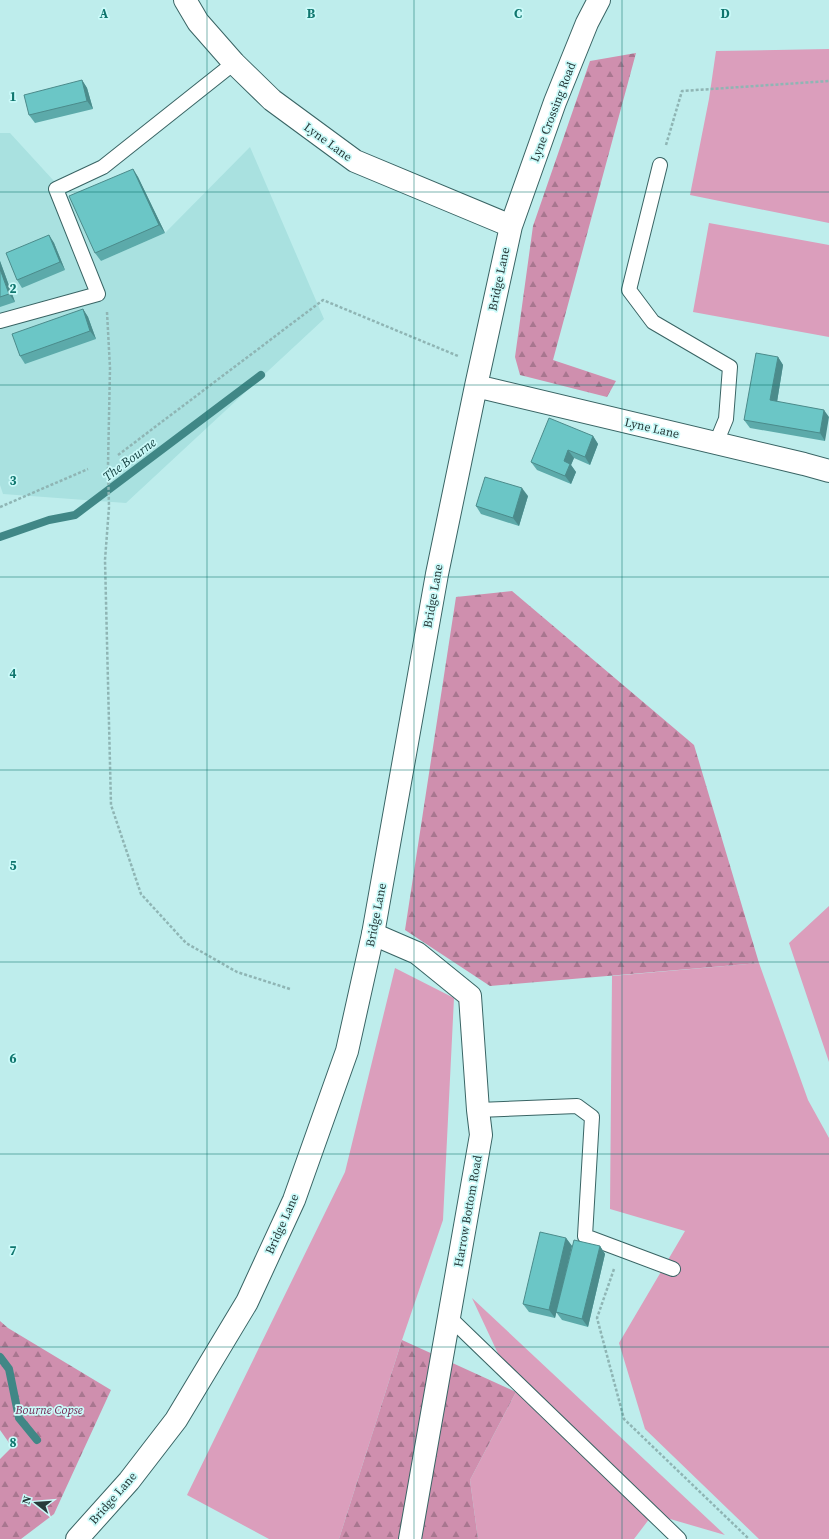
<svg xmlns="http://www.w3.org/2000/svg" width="829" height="1539" font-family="'Source Serif 4',serif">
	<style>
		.built { fill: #a9e1e0 }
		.grass { fill: #db9ebc }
		.forest { fill: url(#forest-firs) }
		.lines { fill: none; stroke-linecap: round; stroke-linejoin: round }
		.stream { stroke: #408786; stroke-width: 8 }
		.lane-casing { stroke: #396464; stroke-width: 16 }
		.street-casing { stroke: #396464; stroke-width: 24 }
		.secondary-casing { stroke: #396464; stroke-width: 24 }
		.path { stroke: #8fb5b4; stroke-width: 2.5; stroke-dasharray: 3 2; stroke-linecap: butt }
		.lane { stroke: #fff; stroke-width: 14 }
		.street { stroke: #fff; stroke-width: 22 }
		.secondary { stroke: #fff; stroke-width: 22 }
		.wall { fill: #5caaaa }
		.shaded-wall { fill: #4b8b8b }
		.building { fill: #6bc6c6; stroke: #4b8b8b }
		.grid { fill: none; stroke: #0f766e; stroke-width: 1; stroke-opacity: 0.55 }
		.labels { text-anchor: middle; stroke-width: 3.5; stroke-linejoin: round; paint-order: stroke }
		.street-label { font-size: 12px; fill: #273a3a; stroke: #cbfaf9 }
		.park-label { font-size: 12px; font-style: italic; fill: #752954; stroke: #cbfaf9 }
		.water-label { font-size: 13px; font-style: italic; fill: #123e3e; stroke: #cbfaf9 }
		.grid-label { font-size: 13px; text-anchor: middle; font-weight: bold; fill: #0f766e; stroke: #cbfaf9; stroke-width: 3.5; stroke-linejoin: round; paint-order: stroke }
	</style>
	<defs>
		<pattern id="forest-firs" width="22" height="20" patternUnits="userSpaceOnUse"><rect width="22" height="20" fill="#cf8fae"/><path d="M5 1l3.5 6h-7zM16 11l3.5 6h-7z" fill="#a8768f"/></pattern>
	</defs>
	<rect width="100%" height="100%" fill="#beedec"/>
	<!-- built -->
	<path class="built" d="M 0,133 L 10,133 L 75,204 L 101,261 L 165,233 L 250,147 L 324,319 L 126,503 L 3,494 L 0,485 Z"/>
	<!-- grass -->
	<path class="grass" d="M 829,49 L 829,223 L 690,195 L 709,99 L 716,51 Z
		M 709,223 L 829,245 L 829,337 L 693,312 Z
		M 829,906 L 829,1062 L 789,943 Z
		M 759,963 L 808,1100 L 829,1138 L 829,1539 L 759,1539 L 645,1429 L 619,1343 L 685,1231 L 610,1209 L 612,976 Z
		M 395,968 L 454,998 L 443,1220 L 402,1340 L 339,1539 L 269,1539 L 187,1495 L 345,1172 Z
		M 472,1298 L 725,1535 L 653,1514 L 634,1539 L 478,1539 L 470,1480 L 516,1392 Z"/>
	<!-- forest -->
	<path class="forest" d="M 636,53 L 553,360 L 616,381 L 607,397 L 520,375 L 515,357 L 533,226 L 590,61 Z
		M 512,591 L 694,745 L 759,963 L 490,986 L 405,930 L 456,597 Z
		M 0,1321 L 8,1328 L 111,1390 L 54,1514 L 21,1539 L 0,1539 L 0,1459 L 12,1447 L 0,1430 Z
		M 402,1340 L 516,1392 L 470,1480 L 478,1539 L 339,1539 Z"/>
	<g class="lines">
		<!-- stream -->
		<path class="stream" d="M 0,537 L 49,520 L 75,515 L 261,375
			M 0,1357 L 9,1369 L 19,1418 L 37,1440"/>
		<defs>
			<path id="lane" d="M 660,165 L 629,290 L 653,322 L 730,367 L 726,419 L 716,443
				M 0,321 L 98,294 L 56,189 L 103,167 L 234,63
				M 478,1110 L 577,1106 L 592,1117 L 585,1236 L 673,1269
				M 449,1317 L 679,1539"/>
			<path id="street" d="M 373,934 L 417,953 L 470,996 L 478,1110 L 481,1135 L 410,1539"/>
			<path id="secondary" d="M 185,0 L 198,22 L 234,63 L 272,100 L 355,161 L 511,226
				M 476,386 L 804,464 L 829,471
				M 77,1539 L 129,1481 L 176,1420 L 247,1302 L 294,1200 L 347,1051 L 373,934 L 437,574 L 476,386 L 511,226 L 555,102 L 587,23 L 599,0"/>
		</defs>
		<!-- lane casing -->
		<use href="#lane" class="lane-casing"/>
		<!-- street casing -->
		<use href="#street" class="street-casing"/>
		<!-- secondary casing -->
		<use href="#secondary" class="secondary-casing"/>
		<!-- path -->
		<path class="path" d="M 666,145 L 682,91 L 829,81
			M 107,312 L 110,368 L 108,465 L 109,507 L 105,560 L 111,805 L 141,894 L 186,943 L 237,972 L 290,989
			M 118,455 L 323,300 L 458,356
			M 0,507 L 88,469
			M 614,1269 L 597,1318 L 624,1419 L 749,1539"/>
		<!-- lane -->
		<use href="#lane" class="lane"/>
		<!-- street -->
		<use href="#street" class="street"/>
		<!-- secondary -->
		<use href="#secondary" class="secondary"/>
	</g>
	<!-- wall -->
	<path class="wall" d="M 82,80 L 87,88 L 93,109 L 35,123 L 29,115 Z
		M 133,169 L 138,177 L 165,233 L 101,261 L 95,253 Z
		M 49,235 L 54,243 L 65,270 L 22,288 L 17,280 Z
		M 0,261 L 15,302 L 0,307 Z
		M 83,309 L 88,317 L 96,339 L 25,364 L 20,356 Z
		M 778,357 L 783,365 L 777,402 L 824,410 L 825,441 L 750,428 L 744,420 Z
		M 593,436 L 598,444 L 590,465 L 574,458 L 571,465 L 576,472 L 571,484 L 537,470 L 531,462 Z
		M 528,496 L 519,526 L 481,514 L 476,506 Z
		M 566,1238 L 572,1246 L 555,1318 L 529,1312 L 523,1304 Z
		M 600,1246 L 605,1254 L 588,1327 L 562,1320 L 556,1312 Z"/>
	<!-- shaded-wall -->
	<path class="shaded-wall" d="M 82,80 L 87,88 L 93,109 L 87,101 Z
		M 133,169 L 138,177 L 165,233 L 159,225 Z
		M 49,235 L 54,243 L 65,270 L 60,262 Z
		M 0,261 L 15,302 L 9,294 L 0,269 Z
		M 83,309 L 88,317 L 96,339 L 90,331 Z
		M 778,357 L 783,365 L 776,408 L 770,400 Z
		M 824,410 L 829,417 L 825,441 L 820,433 Z
		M 593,436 L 598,444 L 590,465 L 585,457 Z
		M 568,450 L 574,458 L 571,465 L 576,472 L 571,484 L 565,476 L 564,461 Z
		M 522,488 L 528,496 L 519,526 L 513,518 Z
		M 566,1238 L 572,1246 L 555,1318 L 549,1310 Z
		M 600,1246 L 605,1254 L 588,1327 L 582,1319 Z"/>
	<!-- building -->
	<path class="building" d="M 82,80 L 87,101 L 29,115 L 24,95 Z
		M 133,169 L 159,225 L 95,253 L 69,196 Z
		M 49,235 L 60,262 L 17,280 L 6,253 Z
		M 0,269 L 9,294 L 0,297 Z
		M 83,309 L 90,331 L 20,356 L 12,334 Z
		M 756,353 L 778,357 L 770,400 L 824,410 L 820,433 L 744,420 Z
		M 549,418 L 593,436 L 585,457 L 568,450 L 564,461 L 570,464 L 565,476 L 531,462 Z
		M 485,477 L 522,488 L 513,518 L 476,506 Z
		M 540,1232 L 566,1238 L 549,1310 L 523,1304 Z
		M 574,1240 L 600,1246 L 582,1319 L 556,1312 Z"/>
	<!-- grid -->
	<path class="grid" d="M 207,0 L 207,1539M 414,0 L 414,1539M 622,0 L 622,1539M 0,192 L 829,192M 0,385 L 829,385M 0,577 L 829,577M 0,770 L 829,770M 0,962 L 829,962M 0,1154 L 829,1154M 0,1347 L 829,1347"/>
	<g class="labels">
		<!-- street labels -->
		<g class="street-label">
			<text transform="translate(553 112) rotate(-69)" y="4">Lyne Crossing Road</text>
			<text transform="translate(328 142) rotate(36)" y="4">Lyne Lane</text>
			<text transform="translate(499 279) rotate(-78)" y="4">Bridge Lane</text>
			<text transform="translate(652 428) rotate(13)" y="4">Lyne Lane</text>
			<text transform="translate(433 596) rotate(-80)" y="4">Bridge Lane</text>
			<text transform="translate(376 915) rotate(-79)" y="4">Bridge Lane</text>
			<text transform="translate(468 1211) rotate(-80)" y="4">Harrow Bottom Road</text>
			<text transform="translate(282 1224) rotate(-66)" y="4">Bridge Lane</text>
			<text transform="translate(113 1498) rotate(-49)" y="4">Bridge Lane</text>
		</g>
		<!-- park labels -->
		<g class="park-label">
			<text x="49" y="1414">Bourne Copse</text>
		</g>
		<!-- water labels -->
		<g class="water-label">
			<text transform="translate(129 459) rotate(-37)" y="5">The Bourne</text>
		</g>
	</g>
	<g class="grid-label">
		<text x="104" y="18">A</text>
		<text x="311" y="18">B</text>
		<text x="518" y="18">C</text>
		<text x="725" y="18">D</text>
		<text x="13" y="101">1</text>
		<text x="13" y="293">2</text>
		<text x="13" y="485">3</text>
		<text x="13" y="678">4</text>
		<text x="13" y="870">5</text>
		<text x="13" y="1063">6</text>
		<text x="13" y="1255">7</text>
		<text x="13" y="1447">8</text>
	</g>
	<!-- north arrow -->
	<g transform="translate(36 1503) rotate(287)" stroke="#cbfaf9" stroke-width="3" paint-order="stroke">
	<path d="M0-3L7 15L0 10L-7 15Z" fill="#273a3a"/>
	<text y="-6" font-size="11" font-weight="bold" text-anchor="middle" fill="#273a3a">N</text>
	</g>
</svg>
